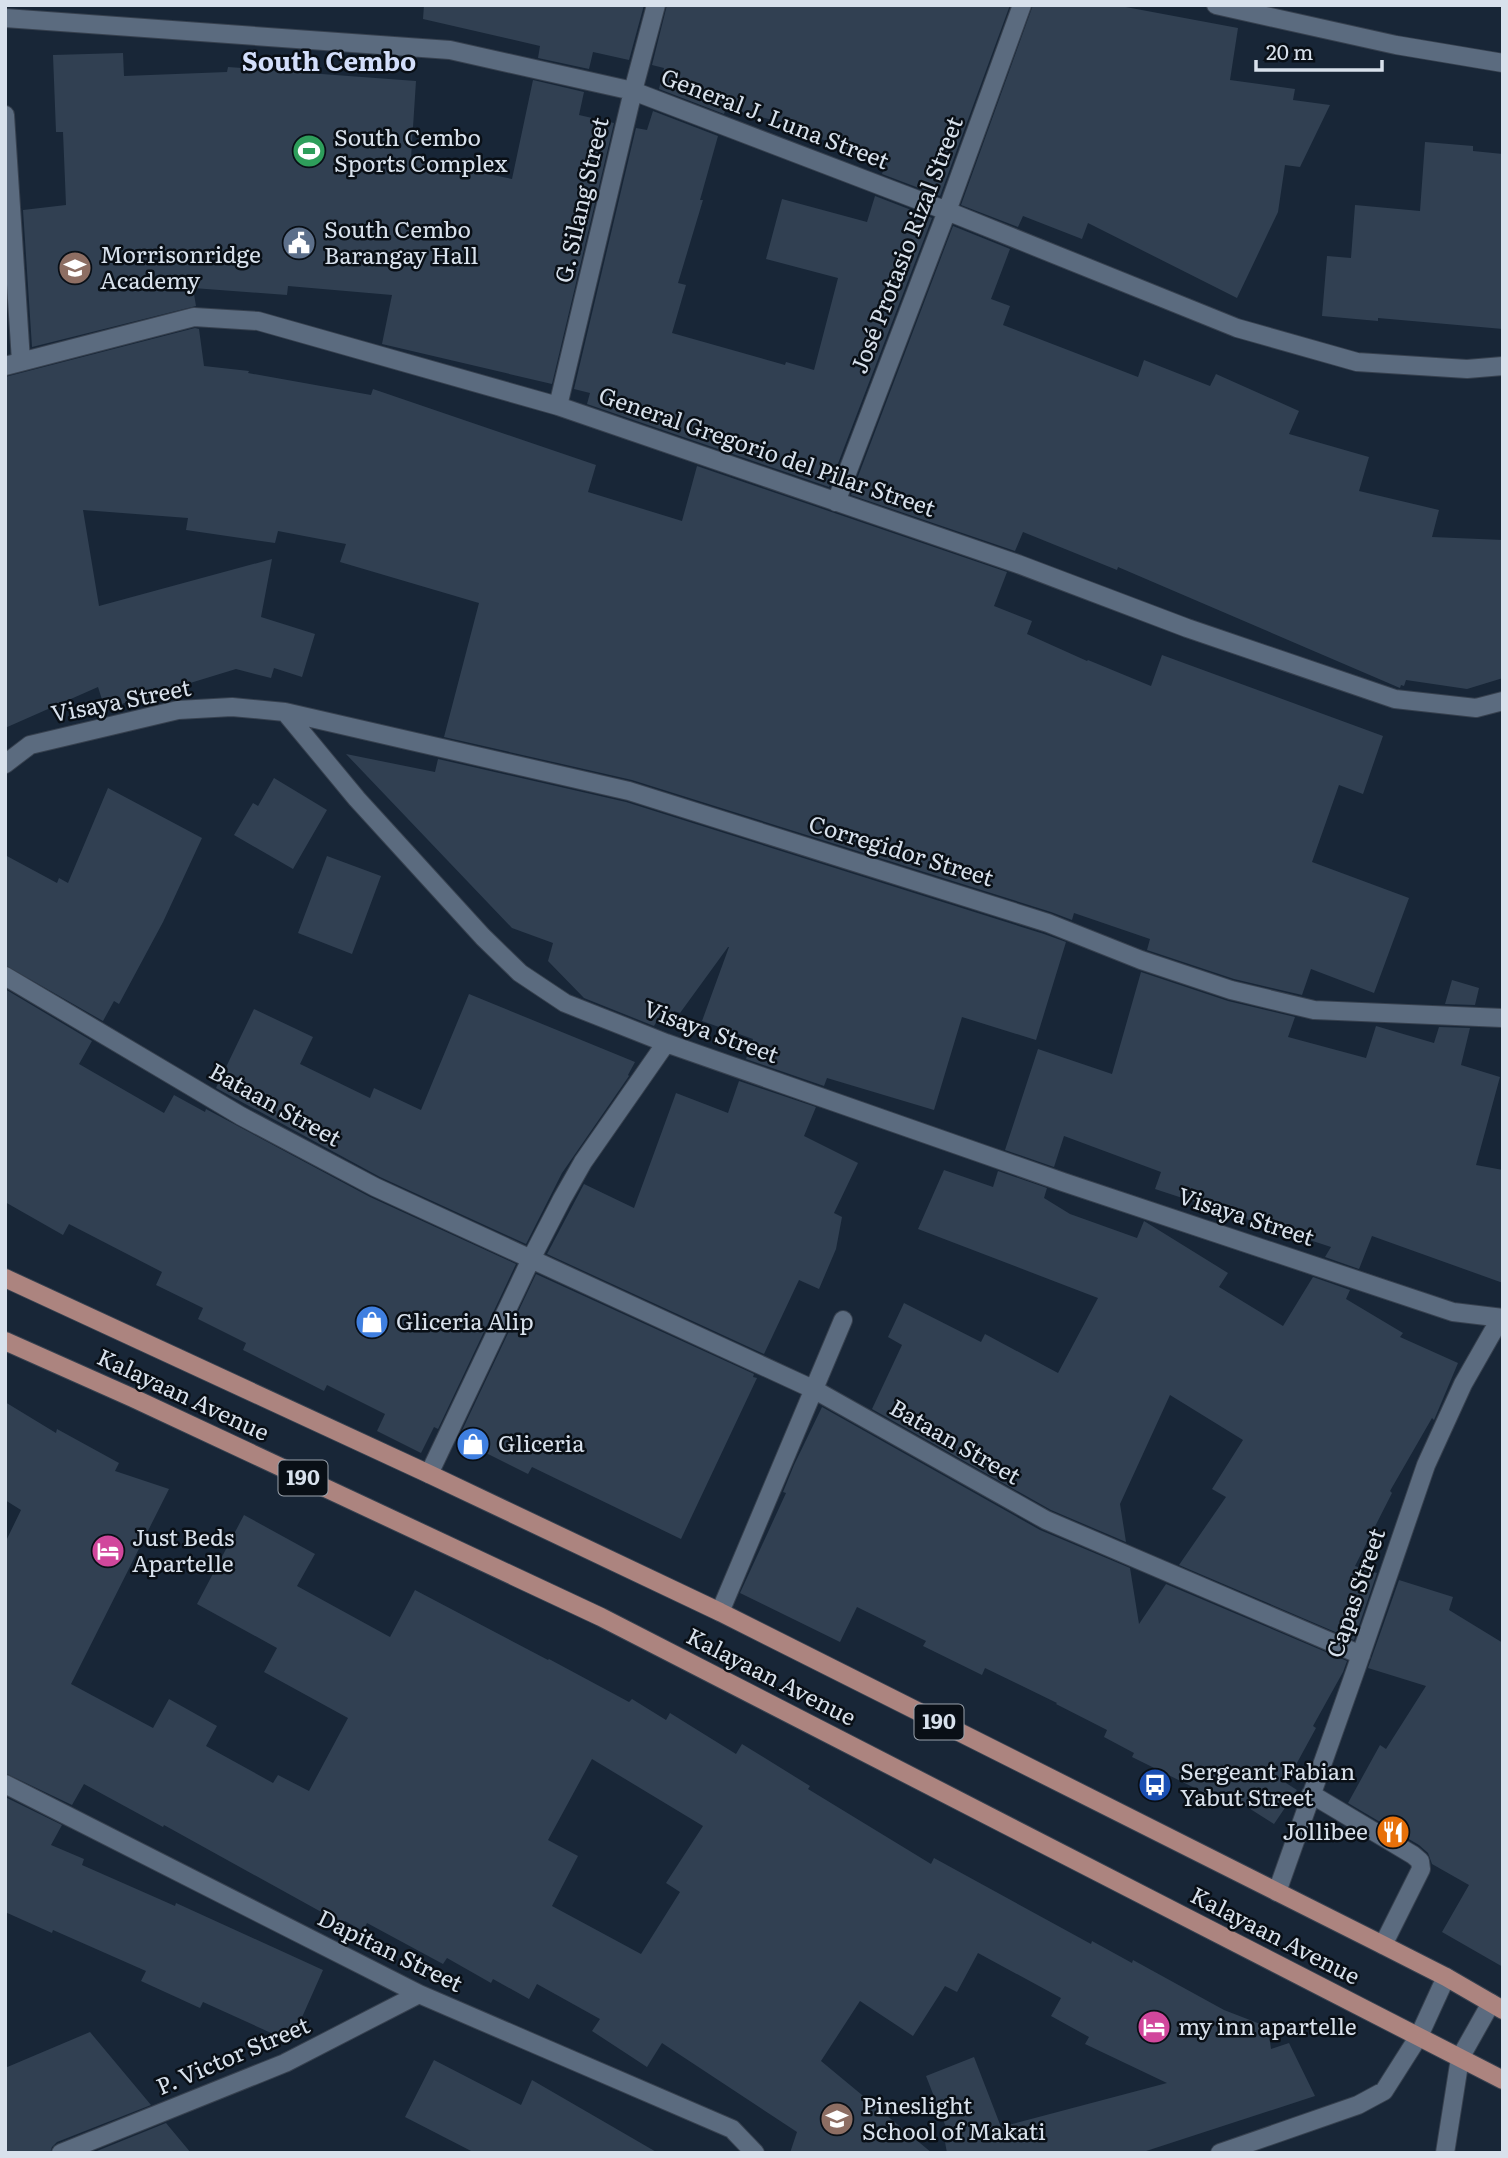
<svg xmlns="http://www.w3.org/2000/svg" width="1508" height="2158" font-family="Literata,serif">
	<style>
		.building { fill: #314052; fill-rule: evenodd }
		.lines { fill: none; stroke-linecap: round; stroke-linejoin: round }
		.minor-casing { stroke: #37414f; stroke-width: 20 }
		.major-casing { stroke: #37414f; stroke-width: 20 }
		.minor { stroke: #5b6b7f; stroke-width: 18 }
		.major { stroke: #ac847f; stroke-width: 18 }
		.labels { text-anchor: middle; stroke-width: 5; stroke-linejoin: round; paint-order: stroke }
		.shield { fill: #090f16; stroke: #9aa2ac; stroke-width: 2 }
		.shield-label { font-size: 21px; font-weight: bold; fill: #d8e1ec }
		.street-label { font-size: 23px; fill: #d8e1ec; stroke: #090f16 }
		.poi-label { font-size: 23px; fill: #d8e1ec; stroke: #090f16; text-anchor: start }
		.quarter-label { font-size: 26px; font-weight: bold; fill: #d3defa; stroke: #090f16 }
	</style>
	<rect width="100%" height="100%" fill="#182637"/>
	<!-- building -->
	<path class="building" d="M 424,5 L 644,5 L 629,60 L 593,52 L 589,69 L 538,58 L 540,46 L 423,19 Z
		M 667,5 L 1010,5 L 940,196 L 882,174 L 886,161 L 797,131 L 799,127 L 726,108 L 724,114 L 659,89 L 664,68 L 652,65 Z
		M 1033,5 L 1115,5 L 1238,28 L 1230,80 L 1295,89 L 1293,100 L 1330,105 L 1300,167 L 1285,165 L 1278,212 L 1237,298 L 1088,223 L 1082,239 L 1023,216 L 1018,227 L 961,205 Z
		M 123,53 L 124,76 L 227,72 L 228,67 L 416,81 L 411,158 L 512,179 L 533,80 L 584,92 L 579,115 L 614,123 L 552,384 L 382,344 L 392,295 L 288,286 L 287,295 L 193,288 L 196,306 L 32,347 L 23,210 L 66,205 L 63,132 L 56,132 L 53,55 Z
		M 653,111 L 718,136 L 700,200 L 703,200 L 678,283 L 686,285 L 672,333 L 785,365 L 786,362 L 814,370 L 838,278 L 766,259 L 782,199 L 867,222 L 875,196 L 932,218 L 829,487 L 587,404 L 590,393 L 574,389 L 636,128 L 647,130 Z
		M 1425,142 L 1473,146 L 1473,151 L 1503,154 L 1503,329 L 1378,318 L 1378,321 L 1322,316 L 1327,256 L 1351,258 L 1355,205 L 1420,211 Z
		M 953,226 L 1010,249 L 991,299 L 1010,306 L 1003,325 L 1138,377 L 1144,360 L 1210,386 L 1216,374 L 1299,411 L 1289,434 L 1369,457 L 1359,491 L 1439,510 L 1432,537 L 1503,540 L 1503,678 L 1467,689 L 1406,680 L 1404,686 L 1401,685 L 1400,688 L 1118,567 L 1117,570 L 1023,532 L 1015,551 L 851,495 Z
		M 195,328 L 199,329 L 204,366 L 249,371 L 248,373 L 371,395 L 373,389 L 596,465 L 588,492 L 682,521 L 697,466 L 1007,572 L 994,606 L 1032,621 L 1027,634 L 1087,661 L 1088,660 L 1151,686 L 1162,655 L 1383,736 L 1363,794 L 1339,785 L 1312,862 L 1409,898 L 1374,993 L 1311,969 L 1302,995 L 1234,979 L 1147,950 L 1150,939 L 1074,913 L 1072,920 L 1051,912 L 632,780 L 444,737 L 479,603 L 340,562 L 346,544 L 278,531 L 275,543 L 186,530 L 188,518 L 83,510 L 99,606 L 272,559 L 261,617 L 315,634 L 302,677 L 274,668 L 271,678 L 236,669 L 105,709 L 98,687 L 5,728 L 5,377 Z
		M 346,754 L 435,772 L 438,759 L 626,802 L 1044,934 L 1066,942 L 1036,1040 L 962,1017 L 934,1110 L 827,1078 L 824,1086 L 746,1059 L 753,1039 L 702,1021 L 729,947 L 728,947 L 680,1013 L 674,1011 L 671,1018 L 660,1015 L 654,1026 L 584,998 L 548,961 L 553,943 L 512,928 Z
		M 274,778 L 327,810 L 293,869 L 234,835 L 253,803 L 258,806 Z
		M 108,788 L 202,838 L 163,922 L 119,1004 L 114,1001 L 103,1021 L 5,965 L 5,855 L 57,883 L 59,878 L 68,883 Z
		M 327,856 L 381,876 L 352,954 L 298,933 Z
		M 1141,972 L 1228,1001 L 1295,1017 L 1288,1037 L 1366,1058 L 1376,1026 L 1434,1043 L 1439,1027 L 1470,1028 L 1461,1065 L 1500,1077 L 1476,1165 L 1503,1170 L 1503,1283 L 1372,1236 L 1359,1269 L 1325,1257 L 1331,1247 L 1155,1189 L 1161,1172 L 1064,1136 L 1054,1167 L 1005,1150 L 1038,1049 L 1112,1074 Z
		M 1452,980 L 1479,988 L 1475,1005 L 1445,1004 Z
		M 5,989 L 92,1041 L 79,1064 L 164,1113 L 174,1095 L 205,1112 L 206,1109 L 370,1197 L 516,1264 L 438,1429 L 434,1427 L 421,1453 L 377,1431 L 385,1414 L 327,1385 L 324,1391 L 243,1350 L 246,1343 L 198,1319 L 203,1308 L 156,1285 L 162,1272 L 69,1224 L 63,1235 L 5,1202 Z
		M 469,994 L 635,1062 L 628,1075 L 629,1076 L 562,1173 L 526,1244 L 380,1177 L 216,1088 L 254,1009 L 313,1037 L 300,1064 L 370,1098 L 374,1088 L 421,1110 Z
		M 739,1081 L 816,1107 L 804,1136 L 858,1163 L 834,1213 L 842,1217 L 836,1249 L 819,1289 L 799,1280 L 764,1354 L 547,1254 L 584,1184 L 634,1208 L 676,1093 L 728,1113 Z
		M 944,1170 L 993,1187 L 998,1171 L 1047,1188 L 1044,1198 L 1070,1214 L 1137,1238 L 1144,1221 L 1228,1273 L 1219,1287 L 1283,1326 L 1313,1277 L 1350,1290 L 1346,1299 L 1403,1333 L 1400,1337 L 1458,1363 L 1434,1420 L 1432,1418 L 1390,1491 L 1392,1493 L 1355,1566 L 1369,1571 L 1366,1580 L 1373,1572 L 1377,1573 L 1354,1640 L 1179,1565 L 1226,1497 L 1212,1489 L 1243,1440 L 1170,1395 L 1120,1504 L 1126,1542 L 1051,1510 L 872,1409 L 902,1345 L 888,1337 L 904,1303 L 981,1342 L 985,1334 L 1058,1373 L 1098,1298 L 918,1229 Z
		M 536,1274 L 754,1374 L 753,1377 L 757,1378 L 681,1539 L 532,1467 L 528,1474 L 458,1439 Z
		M 5,1402 L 56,1433 L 57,1429 L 119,1463 L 115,1471 L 169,1489 L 71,1684 L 153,1728 L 169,1699 L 217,1726 L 206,1746 L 273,1783 L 278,1775 L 309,1791 L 348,1718 L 264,1672 L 277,1648 L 197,1604 L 244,1515 L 315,1554 L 297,1586 L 390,1637 L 415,1590 L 548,1660 L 549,1659 L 629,1702 L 632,1699 L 666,1720 L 670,1713 L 736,1754 L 742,1744 L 810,1786 L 808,1789 L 931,1864 L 934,1858 L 1091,1944 L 1092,1941 L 1132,1963 L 1133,1960 L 1224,2010 L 1268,2027 L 1271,2049 L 1289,2043 L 1315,2096 L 1140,2153 L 947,2153 L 945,2142 L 951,2140 L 926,2076 L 974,2057 L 1001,2127 L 1167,2083 L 1085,2044 L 1089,2037 L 1051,2016 L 1061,1998 L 978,1953 L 957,1992 L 945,1986 L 913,2036 L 860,2001 L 821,2061 L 932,2153 L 790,2153 L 797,2132 L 662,2043 L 647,2067 L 592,2031 L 600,2019 L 537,1984 L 529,1999 L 493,1979 L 491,1983 L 447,1958 L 443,1964 L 367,1923 L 363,1931 L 345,1921 L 343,1924 L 164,1825 L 163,1827 L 84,1784 L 72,1805 L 5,1773 L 5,1543 L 21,1510 L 5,1500 ZM 592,1759 L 703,1826 L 666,1883 L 680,1892 L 641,1954 L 552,1906 L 578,1856 L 548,1840 Z
		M 822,1407 L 1040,1530 L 1130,1568 L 1139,1624 L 1166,1584 L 1347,1661 L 1343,1672 L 1313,1726 L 1316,1728 L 1286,1783 L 1297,1790 L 1274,1824 L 1233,1798 L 1229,1805 L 1132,1757 L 1134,1753 L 1104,1737 L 1107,1730 L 1056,1704 L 1057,1703 L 985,1668 L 982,1675 L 923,1646 L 926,1641 L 857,1607 L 840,1642 L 740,1593 L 786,1493 L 783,1492 L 794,1465 Z
		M 1399,1580 L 1453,1597 L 1449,1610 L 1503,1643 L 1503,1967 L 1442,1932 L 1469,1885 L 1432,1864 L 1428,1853 L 1419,1845 L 1348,1803 L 1380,1745 L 1386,1749 L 1426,1686 L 1368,1668 Z
		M 5,1797 L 62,1825 L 51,1845 L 84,1859 L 82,1865 L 175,1906 L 176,1903 L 323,1970 L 291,2042 L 203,2002 L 200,2008 L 141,1981 L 146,1971 L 53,1930 L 52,1933 L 5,1912 Z
		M 90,2032 L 151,2105 L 57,2142 L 52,2147 L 50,2153 L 5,2153 L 5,2068 Z
		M 434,2060 L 521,2105 L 532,2080 L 658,2153 L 475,2153 L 405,2117 Z
		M 166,2123 L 191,2153 L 92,2153 Z"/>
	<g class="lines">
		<defs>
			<path id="minor" d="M 1216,5 L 1396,45 L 1503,63
				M 5,18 L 450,50 L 633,91 L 947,211 L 1237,328 L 1357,362 L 1467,369 L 1503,366
				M 5,115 L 21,361
				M 5,366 L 194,317 L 258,321 L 558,406 L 1018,564 L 1187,628 L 1395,699 L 1476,708 L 1503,701
				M 558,406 L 633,91 L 656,5
				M 836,502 L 947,211 L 1022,5
				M 285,712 L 629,791 L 1048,923 L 1141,960 L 1231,990 L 1314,1010 L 1503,1018
				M 5,764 L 30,745 L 178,710 L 232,707 L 285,712 L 357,799 L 483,937 L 520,973 L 565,1003 L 666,1043 L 1063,1182 L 1453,1312 L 1503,1318
				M 5,976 L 241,1116 L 375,1187 L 815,1390 L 1046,1520 L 1361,1655
				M 429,1474 L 531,1259 L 562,1199 L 583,1162 L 666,1043
				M 720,1612 L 843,1320
				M 5,1784 L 419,1994 L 732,2129 L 755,2153
				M 1311,1794 L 1413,1855 L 1420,1861 L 1421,1869 L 1383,1945
				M 1277,1892 L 1356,1669 L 1426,1465 L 1463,1384 L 1500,1319
				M 61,2153 L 285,2063 L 419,1994
				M 1220,2153 L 1358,2105 L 1384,2091 L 1419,2036 L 1446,1977
				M 1445,2153 L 1460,2058 L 1491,2003"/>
			<path id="major" d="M 5,1278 L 429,1474 L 720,1612 L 1383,1945 L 1446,1977 L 1503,2010
				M 5,1341 L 133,1398 L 601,1617 L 1503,2080"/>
		</defs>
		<!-- minor casing -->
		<use href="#minor" class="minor-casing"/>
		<!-- major casing -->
		<use href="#major" class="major-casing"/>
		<!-- minor -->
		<use href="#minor" class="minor"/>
		<!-- major -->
		<use href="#major" class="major"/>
	</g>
	<!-- icons -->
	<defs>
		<symbol id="stadium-disc" viewBox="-11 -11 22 22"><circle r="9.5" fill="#2e9e5b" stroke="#090f16"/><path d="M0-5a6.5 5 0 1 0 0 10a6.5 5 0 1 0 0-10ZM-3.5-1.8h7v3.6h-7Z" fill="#fff"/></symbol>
		<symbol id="civic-disc" viewBox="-11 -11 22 22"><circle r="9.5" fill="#5c6f8a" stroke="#090f16"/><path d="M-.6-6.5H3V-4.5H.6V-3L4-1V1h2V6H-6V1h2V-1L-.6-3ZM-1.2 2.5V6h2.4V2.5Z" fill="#fff"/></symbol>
		<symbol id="school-disc" viewBox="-11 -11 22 22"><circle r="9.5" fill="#8d6e63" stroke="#090f16"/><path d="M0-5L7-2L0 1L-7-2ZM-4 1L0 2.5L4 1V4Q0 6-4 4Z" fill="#fff"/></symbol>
		<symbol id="shop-disc" viewBox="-11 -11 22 22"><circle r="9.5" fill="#3f7fe0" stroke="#090f16"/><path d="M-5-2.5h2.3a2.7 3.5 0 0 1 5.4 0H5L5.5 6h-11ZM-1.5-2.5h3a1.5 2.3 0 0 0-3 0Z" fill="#fff"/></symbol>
		<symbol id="hotel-disc" viewBox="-11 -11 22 22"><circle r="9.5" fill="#d1479c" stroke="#090f16"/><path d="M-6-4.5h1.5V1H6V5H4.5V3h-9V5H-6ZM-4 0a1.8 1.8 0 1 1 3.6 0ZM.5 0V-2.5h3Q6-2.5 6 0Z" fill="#fff"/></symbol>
		<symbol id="bus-disc" viewBox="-11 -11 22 22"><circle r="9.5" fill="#1a4fb4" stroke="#090f16"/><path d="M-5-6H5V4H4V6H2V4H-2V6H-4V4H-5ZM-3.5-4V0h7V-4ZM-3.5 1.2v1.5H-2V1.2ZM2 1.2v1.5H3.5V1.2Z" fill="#fff"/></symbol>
		<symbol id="restaurant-disc" viewBox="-11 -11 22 22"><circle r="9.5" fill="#e8710a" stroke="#090f16"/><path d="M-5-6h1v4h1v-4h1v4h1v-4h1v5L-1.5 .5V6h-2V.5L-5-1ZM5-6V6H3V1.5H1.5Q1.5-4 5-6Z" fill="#fff"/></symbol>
	</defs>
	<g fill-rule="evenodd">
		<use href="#stadium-disc" x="290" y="132" width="38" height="38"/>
		<use href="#civic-disc" x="280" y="224" width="38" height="38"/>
		<use href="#school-disc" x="56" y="249" width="38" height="38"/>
		<use href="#shop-disc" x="353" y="1303" width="38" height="38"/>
		<use href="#shop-disc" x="454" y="1425" width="38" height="38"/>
		<use href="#hotel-disc" x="89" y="1532" width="38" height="38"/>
		<use href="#bus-disc" x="1136" y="1766" width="38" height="38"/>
		<use href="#restaurant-disc" x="1374" y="1813" width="38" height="38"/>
		<use href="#hotel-disc" x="1135" y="2008" width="38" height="38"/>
		<use href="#school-disc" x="818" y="2100" width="38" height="38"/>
	</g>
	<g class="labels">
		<!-- shield labels -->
		<g class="shield">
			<rect x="278.5" y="1460.5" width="49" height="35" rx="5"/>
			<rect x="914.5" y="1704.5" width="49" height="35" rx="5"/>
		</g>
		<g class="shield-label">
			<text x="303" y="1485">190</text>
			<text x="939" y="1729">190</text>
		</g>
		<!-- street labels -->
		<g class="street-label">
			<text transform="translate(775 119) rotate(21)" y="8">General J. Luna Street</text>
			<text transform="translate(582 200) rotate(-77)" y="8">G. Silang Street</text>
			<text transform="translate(907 245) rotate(-69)" y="8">José Protasio Rizal Street</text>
			<text transform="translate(767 452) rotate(19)" y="8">General Gregorio del Pilar Street</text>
			<text transform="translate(121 701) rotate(-11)" y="8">Visaya Street</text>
			<text transform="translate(901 851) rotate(17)" y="8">Corregidor Street</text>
			<text transform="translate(711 1032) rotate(20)" y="8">Visaya Street</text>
			<text transform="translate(275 1105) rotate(29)" y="8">Bataan Street</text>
			<text transform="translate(1246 1217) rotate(18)" y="8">Visaya Street</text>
			<text transform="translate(183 1395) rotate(25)" y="8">Kalayaan Avenue</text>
			<text transform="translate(955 1442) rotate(30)" y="8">Bataan Street</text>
			<text transform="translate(1356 1593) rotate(-71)" y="8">Capas Street</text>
			<text transform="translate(771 1677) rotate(27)" y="8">Kalayaan Avenue</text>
			<text transform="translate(1275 1936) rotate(27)" y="8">Kalayaan Avenue</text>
			<text transform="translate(390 1951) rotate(26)" y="8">Dapitan Street</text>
			<text transform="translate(233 2056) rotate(-23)" y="8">P. Victor Street</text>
		</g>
		<!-- poi labels -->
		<g class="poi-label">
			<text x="334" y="146">South Cembo<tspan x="334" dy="26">Sports Complex</tspan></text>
			<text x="324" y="238">South Cembo<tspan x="324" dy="26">Barangay Hall</tspan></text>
			<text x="100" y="263">Morrisonridge<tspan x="100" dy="26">Academy</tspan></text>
			<text x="396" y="1330">Gliceria Alip</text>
			<text x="498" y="1452">Gliceria</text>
			<text x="132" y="1546">Just Beds<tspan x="132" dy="26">Apartelle</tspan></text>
			<text x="1180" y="1780">Sergeant Fabian<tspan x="1180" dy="26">Yabut Street</tspan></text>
			<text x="1368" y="1840" text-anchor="end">Jollibee</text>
			<text x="1178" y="2035">my inn apartelle</text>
			<text x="862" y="2114">Pineslight<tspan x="862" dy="26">School of Makati</tspan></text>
		</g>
		<!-- quarter labels -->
		<g class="quarter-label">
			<text x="329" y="71">South Cembo</text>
		</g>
	</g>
	<!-- border -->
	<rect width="1508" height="2158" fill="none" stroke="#d8e1ec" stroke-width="14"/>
	<!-- scale -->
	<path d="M1256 60v10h126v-10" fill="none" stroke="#d8e1ec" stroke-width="3.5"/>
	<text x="1266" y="60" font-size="21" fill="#d8e1ec" stroke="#090f16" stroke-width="5" paint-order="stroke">20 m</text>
</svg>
